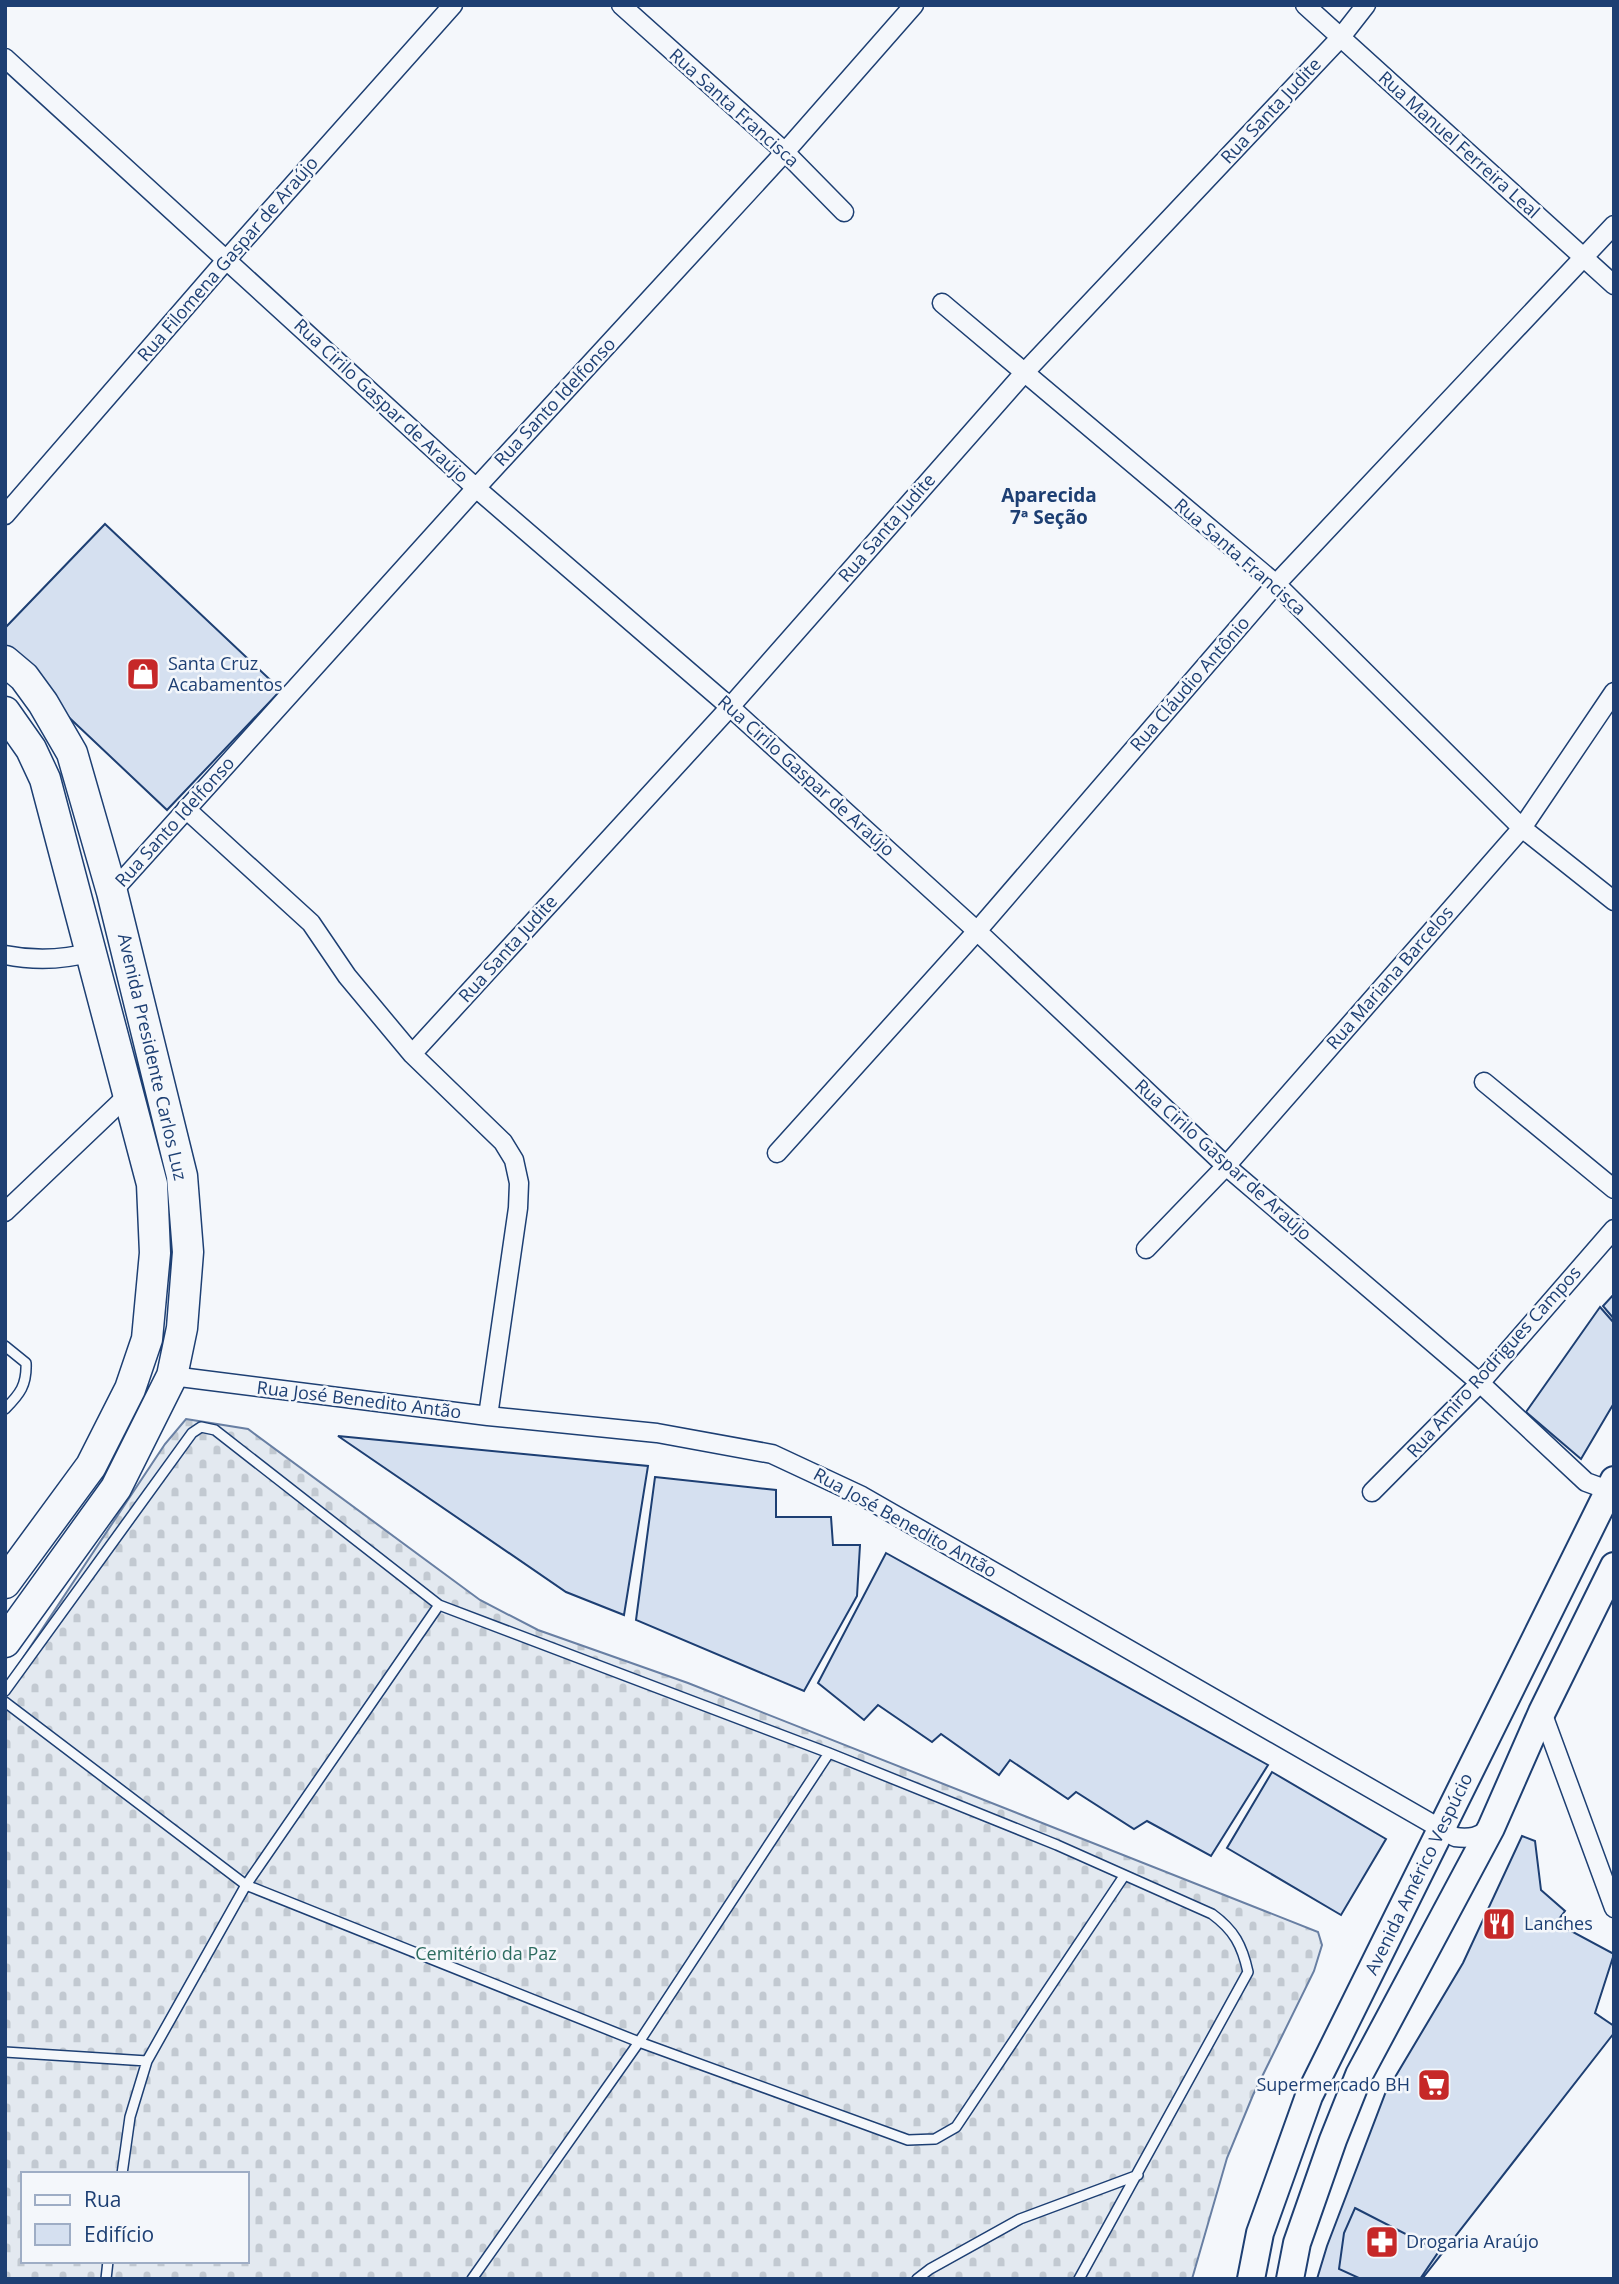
<svg xmlns="http://www.w3.org/2000/svg" width="1619" height="2284" font-family="'Open Sans',sans-serif">
	<style>
		.cemetery { fill: url(#cemetery-stones); stroke: #687fa3; stroke-width: 2; fill-rule: evenodd }
		.building { fill: #d5e0f0; stroke: #1d3f73; stroke-width: 2 }
		.lines { fill: none; stroke-linecap: round; stroke-linejoin: round }
		.service-casing { stroke: #1d3f73; stroke-width: 12 }
		.minor-casing { stroke: #1d3f73; stroke-width: 21 }
		.secondary-casing { stroke: #1d3f73; stroke-width: 30 }
		.primary-casing { stroke: #1d3f73; stroke-width: 33 }
		.service { stroke: #f4f7fb; stroke-width: 9 }
		.minor { stroke: #f4f7fb; stroke-width: 18 }
		.secondary { stroke: #f4f7fb; stroke-width: 26 }
		.primary { stroke: #f4f7fb; stroke-width: 30 }
		.labels { text-anchor: middle; stroke-width: 5; stroke-linejoin: round; paint-order: stroke }
		.street-label { font-size: 18px; fill: #1d3f73; stroke: #f4f7fb }
		.poi-label { font-size: 18px; fill: #1d3f73; stroke: #f4f7fb; text-anchor: start }
		.park-label { font-size: 18px; fill: #2c6c60; stroke: #f4f7fb }
		.neighbourhood-label { font-size: 19px; font-weight: bold; fill: #1d3f73; stroke: #f4f7fb }
	</style>
	<defs>
		<pattern id="cemetery-stones" width="16" height="16" patternUnits="userSpaceOnUse" patternTransform="scale(1.75)"><rect width="16" height="16" fill="#e3e9f0"/><path d="M2 7V4a2 2 0 0 1 4 0v3zM10 15v-3a2 2 0 0 1 4 0v3z" fill="#c2c9d1"/></pattern>
	</defs>
	<rect width="100%" height="100%" fill="#f4f7fb"/>
	<!-- cemetery -->
	<path class="cemetery" d="M 186,1419 L 248,1429 L 480,1600 L 538,1630 L 688,1683 L 1318,1932 L 1322,1945 L 1314,1971 L 1253,2095 L 1227,2158 L 1192,2279 L 5,2279 L 5,1685 L 165,1444 ZM 23,2174 L 247,2174 L 247,2261 L 23,2261 Z"/>
	<!-- building -->
	<path class="building" d="M 105,524 L 281,690 L 167,810 L 5,657 L 5,628 Z
		M 1614,1294 L 1614,1319 L 1603,1306 Z
		M 1600,1307 L 1614,1323 L 1614,1403 L 1581,1459 L 1526,1412 Z
		M 338,1436 L 648,1466 L 624,1615 L 566,1592 Z
		M 655,1477 L 776,1490 L 776,1517 L 831,1517 L 833,1545 L 860,1545 L 857,1596 L 804,1691 L 636,1620 Z
		M 886,1553 L 1268,1765 L 1211,1856 L 1147,1821 L 1134,1829 L 1076,1792 L 1068,1799 L 1010,1760 L 999,1775 L 941,1734 L 932,1742 L 878,1705 L 864,1720 L 818,1683 Z
		M 1272,1772 L 1386,1839 L 1341,1915 L 1227,1848 Z
		M 1522,1836 L 1535,1841 L 1541,1890 L 1565,1911 L 1556,1923 L 1614,1954 L 1595,2013 L 1614,2026 L 1614,2033 L 1422,2279 L 1317,2279 L 1327,2246 L 1385,2094 L 1463,1963 Z
		M 1355,2208 L 1439,2251 L 1420,2279 L 1361,2279 L 1339,2269 L 1344,2233 Z"/>
	<g class="lines">
		<defs>
			<path id="service" d="M 5,1346 L 26,1363 C 27,1385 20,1394 5,1409
				M 5,1691 L 192,1433 L 201,1427 L 215,1430 L 439,1605
				M 5,1702 L 246,1885 L 639,2042 L 829,1753
				M 5,2052 L 147,2061
				M 122,2174 L 130,2117 L 147,2061 L 246,1885 L 439,1605 L 829,1753 L 1057,1845 L 1212,1914 C 1234,1930 1242,1945 1248,1972 L 1079,2279
				M 106,2279 L 108,2261
				M 472,2279 L 639,2042 L 908,2140 L 935,2139 L 956,2127 L 1124,1876
				M 917,2279 L 930,2269 L 1020,2219 L 1138,2175"/>
			<path id="minor" d="M 621,5 L 785,152 L 844,212
				M 1305,5 L 1614,285
				M 5,58 L 476,488 L 730,707 L 977,931 L 1226,1166 L 1480,1383 L 1586,1482 L 1608,1490
				M 942,303 L 1276,584 L 1522,828 L 1614,901
				M 5,515 L 227,259 L 453,5
				M 186,809 L 311,923 L 347,976 L 412,1054 L 503,1142 L 514,1160 L 519,1183 L 518,1208 L 488,1416
				M 112,892 L 476,488 L 785,152 L 914,5
				M 5,955 C 35,961 63,960 92,952
				M 412,1054 L 730,707 L 1024,373 L 1341,37 L 1366,5
				M 1484,1082 L 1614,1189
				M 777,1153 L 977,931 L 1276,584 L 1614,225
				M 5,1212 L 129,1094
				M 1146,1249 L 1226,1166 L 1522,828 L 1614,692
				M 172,1376 L 488,1416 L 657,1433 L 772,1454 L 862,1496 L 1455,1837 C 1470,1839 1479,1837 1491,1828
				M 1372,1492 L 1480,1383 L 1614,1229
				M 1542,1712 L 1614,1908"/>
			<path id="secondary" d="M 1251,2279 L 1260,2233 L 1309,2096 L 1614,1480
				M 1290,2279 L 1297,2243 L 1333,2140 L 1359,2075 L 1491,1828 L 1542,1712 L 1614,1566"/>
			<path id="primary" d="M 5,661 L 24,677 L 43,703 L 72,753 L 112,892 L 182,1176 L 188,1252 L 182,1328 L 172,1376 L 116,1488 L 5,1642
				M 5,712 L 31,749 L 45,779 L 152,1184 L 155,1253 L 147,1339 L 130,1389 L 91,1466 L 5,1583"/>
		</defs>
		<!-- service casing -->
		<use href="#service" class="service-casing"/>
		<!-- minor casing -->
		<use href="#minor" class="minor-casing"/>
		<!-- secondary casing -->
		<use href="#secondary" class="secondary-casing"/>
		<!-- primary casing -->
		<use href="#primary" class="primary-casing"/>
		<!-- service -->
		<use href="#service" class="service"/>
		<!-- minor -->
		<use href="#minor" class="minor"/>
		<!-- secondary -->
		<use href="#secondary" class="secondary"/>
		<!-- primary -->
		<use href="#primary" class="primary"/>
	</g>
	<!-- icons -->
	<defs>
		<symbol id="shop-square" viewBox="-11 -11 22 22"><rect x="-9" y="-9" width="18" height="18" rx="4" fill="#c62828" stroke="#f4f7fb"/><path d="M-5-2.5h2.3a2.7 3.5 0 0 1 5.4 0H5L5.5 6h-11ZM-1.5-2.5h3a1.5 2.3 0 0 0-3 0Z" fill="#fff"/></symbol>
		<symbol id="restaurant-square" viewBox="-11 -11 22 22"><rect x="-9" y="-9" width="18" height="18" rx="4" fill="#c62828" stroke="#f4f7fb"/><path d="M-5-6h1v4h1v-4h1v4h1v-4h1v5L-1.5 .5V6h-2V.5L-5-1ZM5-6V6H3V1.5H1.5Q1.5-4 5-6Z" fill="#fff"/></symbol>
		<symbol id="supermarket-square" viewBox="-11 -11 22 22"><rect x="-9" y="-9" width="18" height="18" rx="4" fill="#c62828" stroke="#f4f7fb"/><path d="M-6-5.5h2.5l.6 2H6L4.5 2H-2.5L-4.4-4H-6ZM-1.5 3.2a1.3 1.3 0 1 0 .1 0ZM3 3.2a1.3 1.3 0 1 0 .1 0Z" fill="#fff"/></symbol>
		<symbol id="pharmacy-square" viewBox="-11 -11 22 22"><rect x="-9" y="-9" width="18" height="18" rx="4" fill="#c62828" stroke="#f4f7fb"/><path d="M-2-6h4v4h4v4h-4v4h-4v-4h-4v-4h4Z" fill="#fff"/></symbol>
	</defs>
	<g fill-rule="evenodd">
		<use href="#shop-square" x="124" y="655" width="38" height="38"/>
		<use href="#restaurant-square" x="1480" y="1905" width="38" height="38"/>
		<use href="#supermarket-square" x="1415" y="2066" width="38" height="38"/>
		<use href="#pharmacy-square" x="1363" y="2223" width="38" height="38"/>
	</g>
	<g class="labels">
		<!-- street labels -->
		<g class="street-label">
			<text transform="translate(734 108) rotate(42)" y="6">Rua Santa Francisca</text>
			<text transform="translate(1271 111) rotate(-47)" y="6">Rua Santa Judite</text>
			<text transform="translate(1459 145) rotate(42)" y="6">Rua Manuel Ferreira Leal</text>
			<text transform="translate(228 259) rotate(-49)" y="6">Rua Filomena Gaspar de Araújo</text>
			<text transform="translate(381 401) rotate(43)" y="6">Rua Cirilo Gaspar de Araújo</text>
			<text transform="translate(555 402) rotate(-47)" y="6">Rua Santo Idelfonso</text>
			<text transform="translate(887 528) rotate(-49)" y="6">Rua Santa Judite</text>
			<text transform="translate(1240 557) rotate(41)" y="6">Rua Santa Francisca</text>
			<text transform="translate(1190 684) rotate(-49)" y="6">Rua Cláudio Antônio</text>
			<text transform="translate(806 776) rotate(42)" y="6">Rua Cirilo Gaspar de Araújo</text>
			<text transform="translate(175 822) rotate(-48)" y="6">Rua Santo Idelfonso</text>
			<text transform="translate(508 949) rotate(-48)" y="6">Rua Santa Judite</text>
			<text transform="translate(1390 978) rotate(-49)" y="6">Rua Mariana Barcelos</text>
			<text transform="translate(152 1057) rotate(77)" y="6">Avenida Presidente Carlos Luz</text>
			<text transform="translate(1223 1160) rotate(42)" y="6">Rua Cirilo Gaspar de Araújo</text>
			<text transform="translate(1494 1362) rotate(-48)" y="6">Rua Amiro Rodrigues Campos</text>
			<text transform="translate(359 1400) rotate(7)" y="6">Rua José Benedito Antão</text>
			<text transform="translate(905 1523) rotate(29)" y="6">Rua José Benedito Antão</text>
			<text transform="translate(1419 1874) rotate(-64)" y="6">Avenida Américo Vespúcio</text>
		</g>
		<!-- poi labels -->
		<g class="poi-label">
			<text x="168" y="670">Santa Cruz<tspan x="168" dy="21">Acabamentos</tspan></text>
			<text x="1524" y="1930">Lanches</text>
			<text x="1410" y="2091" text-anchor="end">Supermercado BH</text>
			<text x="1406" y="2248">Drogaria Araújo</text>
		</g>
		<!-- park labels -->
		<g class="park-label">
			<text x="486" y="1960">Cemitério da Paz</text>
		</g>
		<!-- neighbourhood labels -->
		<g class="neighbourhood-label">
			<text x="1049" y="502">Aparecida<tspan x="1049" dy="22">7ª Seção</tspan></text>
		</g>
	</g>
	<!-- border -->
	<rect width="1619" height="2284" fill="none" stroke="#1d3f73" stroke-width="14"/>
	<!-- legend -->
	<rect x="21" y="2172" width="228" height="91" fill="#f4f7fb" stroke="#9eadc5" stroke-width="2"/>
	<rect x="35" y="2195" width="35" height="10" fill="#f4f7fb" stroke="#9eadc5" stroke-width="2"/>
	<text x="84" y="2207" font-size="21" fill="#1d3f73">Rua</text>
	<rect x="35" y="2224" width="35" height="21" fill="#d5e0f0" stroke="#9eadc5" stroke-width="2"/>
	<text x="84" y="2242" font-size="21" fill="#1d3f73">Edifício</text>
</svg>
